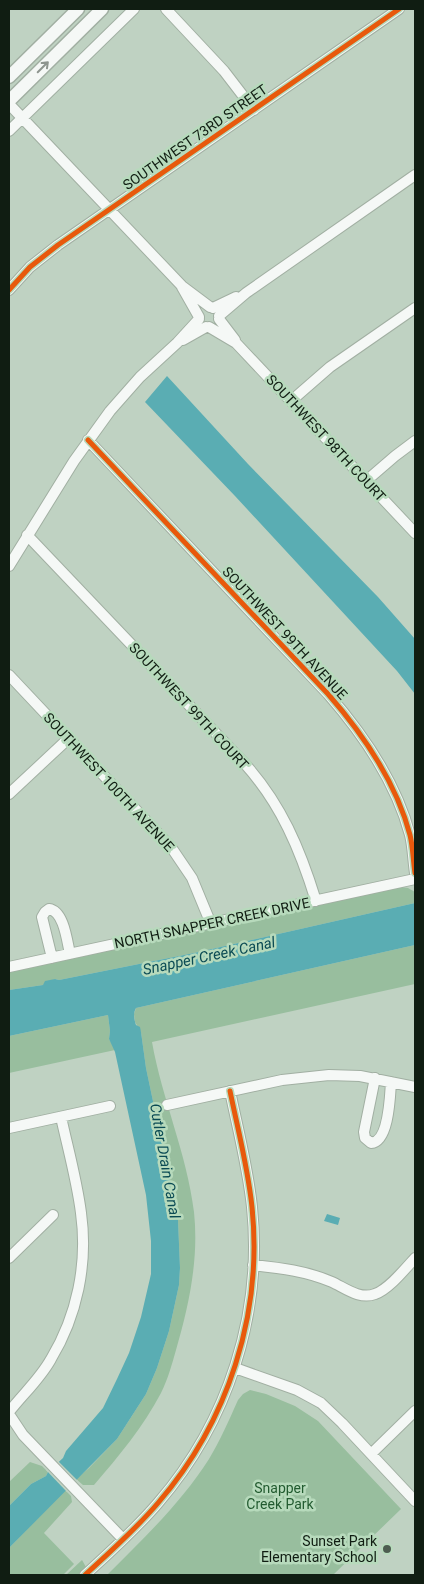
<svg xmlns="http://www.w3.org/2000/svg" width="424" height="1584" font-family="Roboto,sans-serif">
	<style>
		.green { fill: #98be9e }
		.water { fill: #5aadb3 }
		.pier { fill: #bfd2c2 }
		.lines { fill: none; stroke-linecap: round; stroke-linejoin: round }
		.minor-casing { stroke: #a1afa2; stroke-width: 12 }
		.major-casing { stroke: #a1afa2; stroke-width: 15 }
		.minor { stroke: #f5f8f6; stroke-width: 10 }
		.major { stroke: #f5f8f6; stroke-width: 12 }
		.cycleway-casing { stroke: #b7dabc; stroke-width: 8 }
		.cycleway { stroke: #e8590c; stroke-width: 5 }
		.oneway { stroke: #8e958f }
		.poi-dot { fill: #4d5c50; stroke: #b7dabc; stroke-width: 2 }
		.labels { text-anchor: middle; stroke-width: 5; stroke-linejoin: round; paint-order: stroke }
		.street-label { font-size: 14px; fill: #101d12; stroke: #b7dabc }
		.park-label { font-size: 14px; fill: #225b30; stroke: #b7dabc }
		.poi-label { font-size: 14px; fill: #101d12; stroke: #b7dabc; text-anchor: end }
		.water-label { font-size: 15px; font-style: italic; fill: #0b4b54; stroke: #b7dabc }
	</style>
	<rect width="100%" height="100%" fill="#bfd2c2"/>
	<!-- green -->
	<path class="green" d="M 401,887 L 408,888 L 415,892 L 415,903 L 194,953 L 59,980 L 55,979 L 43,985 L 9,990 L 9,972 Z
		M 415,945 L 415,984 L 152,1042 C 162,1099 187,1154 194,1212 C 199,1259 189,1305 176,1350 C 172,1364 168,1379 161,1393 C 143,1427 119,1456 94,1485 L 83,1485 L 76,1479 L 89,1468 L 117,1439 L 146,1394 L 157,1368 L 169,1331 L 179,1285 L 180,1268 L 178,1220 L 146,1068 L 141,1032 L 135,1022 L 134,1014 L 136,1008 Z
		M 108,1015 L 110,1031 L 109,1039 L 115,1050 L 9,1073 L 9,1036 Z
		M 250,1390 L 266,1394 L 295,1406 L 318,1421 L 401,1509 L 333,1575 L 107,1575 C 143,1539 181,1503 209,1459 C 220,1441 229,1420 238,1400 L 243,1394 Z
		M 30,1462 L 42,1466 L 48,1472 L 46,1476 L 31,1484 L 9,1506 L 9,1482 Z
		M 65,1490 L 71,1496 L 72,1502 L 44,1533 L 74,1564 L 63,1575 L 9,1575 L 9,1548 Z
		M 82,1560 L 86,1567 L 78,1575 L 66,1575 Z"/>
	<!-- water -->
	<path class="water" d="M 167,376 L 248,464 L 378,597 L 415,639 L 415,694 L 397,671 L 235,496 L 145,402 Z
		M 415,903 L 415,945 L 136,1008 C 133,1013 134,1019 136,1025 L 140,1027 L 141,1032 L 146,1068 L 178,1220 L 180,1268 L 179,1285 L 169,1331 L 157,1368 L 146,1394 L 117,1439 L 9,1548 L 9,1506 L 31,1484 L 46,1476 L 48,1472 L 63,1458 L 66,1451 L 103,1408 L 117,1379 L 129,1353 L 141,1317 L 151,1274 L 151,1241 L 146,1195 L 115,1052 L 109,1039 L 110,1031 L 108,1015 L 9,1036 L 9,990 L 43,985 L 45,981 L 55,979 L 59,980 L 194,953 Z
		M 327,1214 L 340,1218 L 338,1225 L 324,1221 Z"/>
	<!-- pier -->
	<path class="pier" d="M 57,1460 L 78,1481 L 67,1492 L 46,1470 Z"/>
	<g class="lines">
		<defs>
			<path id="minor" d="M 166,9 L 224,71 L 254,110
				M 9,104 L 182,286 L 210,307
				M 9,131 L 134,9
				M 182,287 L 199,317
				M 9,290 L 30,267 L 58,245 L 399,9
				M 213,308 L 236,297
				M 219,316 L 246,293 L 415,175
				M 219,319 L 235,340
				M 209,327 L 236,343 L 415,533
				M 183,340 L 206,327
				M 291,401 L 330,367 L 415,308
				M 88,440 L 328,694 C 363,734 396,782 410,835 C 413,847 413,860 415,873
				M 366,481 L 395,456 L 415,441
				M 27,535 L 245,764 C 281,804 300,849 316,901
				M 9,566 L 74,461 L 110,411 L 140,377 L 177,343 L 199,319
				M 9,675 L 171,847 L 192,878 L 211,924
				M 9,794 L 69,738
				M 52,958 L 42,917 L 45,912 L 49,909 C 64,911 67,941 70,954
				M 9,967 L 415,879
				M 375,1078 L 364,1132 L 365,1138 L 371,1143 C 389,1142 390,1096 391,1082
				M 167,1105 L 282,1080 L 329,1075 L 360,1076 L 415,1087
				M 9,1128 L 110,1106
				M 9,1258 L 53,1215
				M 253,1265 C 280,1268 307,1271 332,1282 C 345,1288 360,1300 375,1294 C 389,1289 405,1269 415,1258
				M 235,1368 L 297,1390 L 321,1403 L 342,1423 L 415,1501
				M 9,1412 C 23,1394 40,1379 51,1359 C 77,1316 88,1264 81,1213 C 77,1181 68,1149 61,1117
				M 9,1414 L 23,1435 L 123,1539
				M 371,1454 L 415,1411
				M 85,1575 C 110,1552 136,1529 158,1503 C 228,1422 263,1314 252,1207 C 248,1168 238,1130 230,1091"/>
			<path id="major" d="M 9,77 L 78,9
				M 9,101 L 102,9"/>
		</defs>
		<!-- minor casing -->
		<use href="#minor" class="minor-casing"/>
		<!-- major casing -->
		<use href="#major" class="major-casing"/>
		<!-- minor -->
		<use href="#minor" class="minor"/>
		<!-- major -->
		<use href="#major" class="major"/>
		<defs>
			<path id="cycleway" d="M 9,290 L 30,267 L 58,245 L 399,9
				M 88,440 L 328,694 C 363,734 396,782 410,835 C 413,847 413,860 415,873
				M 85,1575 C 110,1552 136,1529 158,1503 C 228,1422 263,1314 252,1207 C 248,1168 238,1130 230,1091"/>
		</defs>
		<!-- cycleway casing -->
		<use href="#cycleway" class="cycleway-casing"/>
		<!-- cycleway -->
		<use href="#cycleway" class="cycleway"/>
	</g>
	<!-- one-way arrows -->
	<defs><path id="oneway-shaft" d="M-6 0H5M1.5-3L5.5 0L1.5 3" fill="none" stroke-width="1.6" stroke-linecap="round" stroke-linejoin="round" transform="scale(1.25)"/></defs>
	<use class="oneway" href="#oneway-shaft" transform="translate(43 67) rotate(-45)"/>
	<!-- markers -->
	<circle class="poi-dot" cx="387" cy="1549" r="5"/>
	<g class="labels">
		<!-- street labels -->
		<g class="street-label">
			<text transform="translate(195 137) rotate(-35)" y="5">SOUTHWEST 73RD STREET</text>
			<text transform="translate(326 438) rotate(47)" y="5">SOUTHWEST 98TH COURT</text>
			<text transform="translate(285 633) rotate(47)" y="5">SOUTHWEST 99TH AVENUE</text>
			<text transform="translate(189 706) rotate(47)" y="5">SOUTHWEST 99TH COURT</text>
			<text transform="translate(109 782) rotate(47)" y="5">SOUTHWEST 100TH AVENUE</text>
			<text transform="translate(212 923) rotate(-12)" y="5">NORTH SNAPPER CREEK DRIVE</text>
		</g>
		<!-- park labels -->
		<g class="park-label">
			<text x="280" y="1493">Snapper<tspan x="280" dy="16">Creek Park</tspan></text>
		</g>
		<!-- poi labels -->
		<g class="poi-label">
			<text x="377" y="1546">Sunset Park<tspan x="377" dy="16">Elementary School</tspan></text>
		</g>
		<!-- water labels -->
		<g class="water-label">
			<text transform="translate(209 956) rotate(-12)" y="5">Snapper Creek Canal</text>
			<text transform="translate(165 1161) rotate(80)" y="5">Cutler Drain Canal</text>
		</g>
	</g>
	<!-- border -->
	<rect width="424" height="1584" fill="none" stroke="#101d12" stroke-width="20"/>
</svg>
